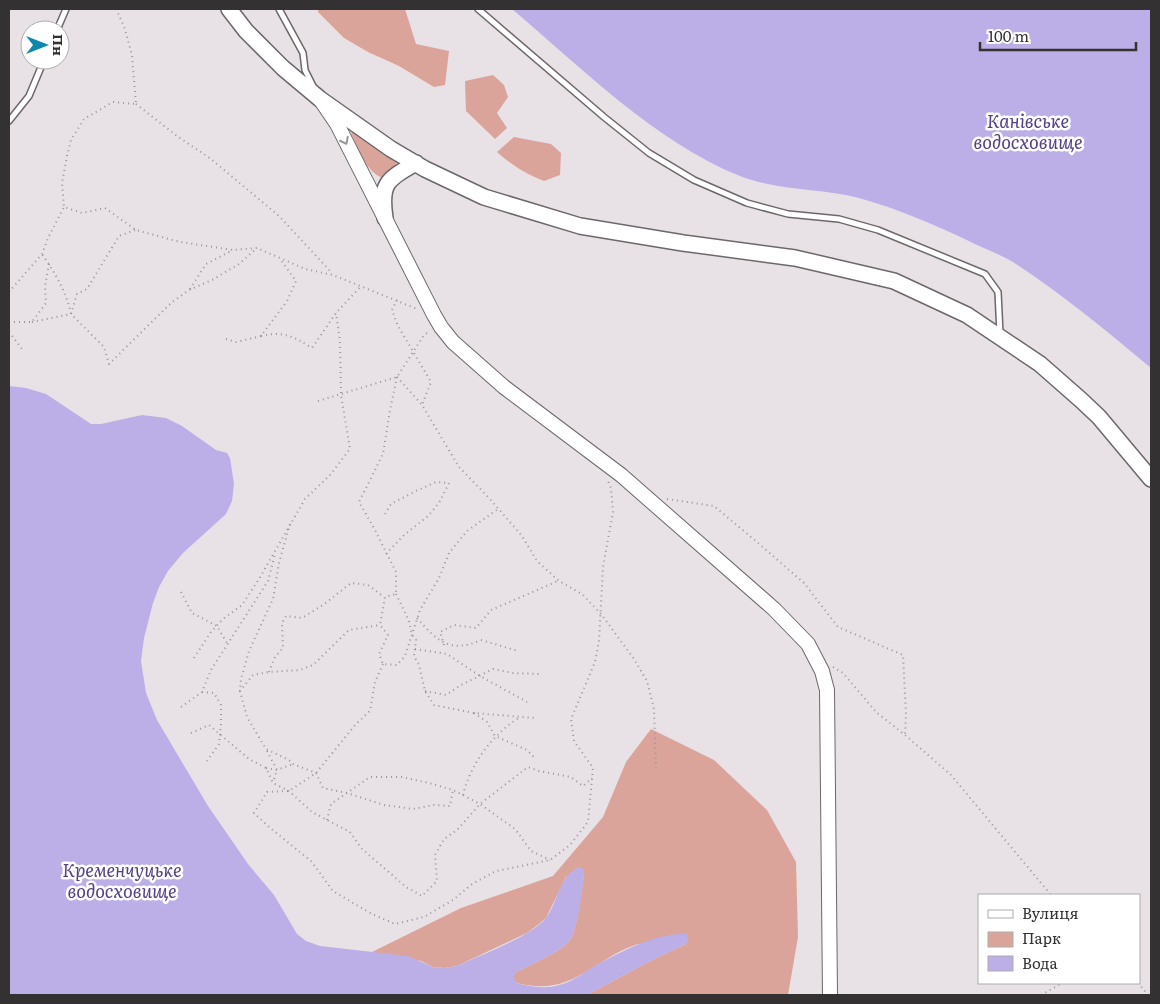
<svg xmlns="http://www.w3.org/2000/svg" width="1160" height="1004" font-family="Literata,serif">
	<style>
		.green { fill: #dba49b }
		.water { fill: #bcafe7 }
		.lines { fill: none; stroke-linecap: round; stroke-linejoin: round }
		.service-casing { stroke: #6d676b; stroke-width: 8 }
		.secondary-casing { stroke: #6d676b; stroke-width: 16 }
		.primary-casing { stroke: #6d676b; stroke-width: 18 }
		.path { stroke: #9a9598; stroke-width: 2; stroke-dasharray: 1 4; stroke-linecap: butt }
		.service { stroke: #fff; stroke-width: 5 }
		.secondary { stroke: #fff; stroke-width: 14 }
		.primary { stroke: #fff; stroke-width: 15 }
		.oneway { stroke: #999898 }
		.labels { text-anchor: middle; stroke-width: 5; stroke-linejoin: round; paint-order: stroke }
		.water-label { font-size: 18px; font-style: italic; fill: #554084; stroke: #fff }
	</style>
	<rect width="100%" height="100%" fill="#e8e1e5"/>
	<!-- green -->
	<path class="green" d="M 318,9 L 405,9 L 416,44 L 449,51 L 445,85 L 434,87 L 399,66 L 368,52 L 344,38 L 318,12 Z
		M 493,75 L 504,85 L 508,97 L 497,113 L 507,128 L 495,139 L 466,111 L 465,81 Z
		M 356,128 L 396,157 C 398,168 395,171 388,179 C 367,177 359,149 351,133 Z
		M 514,137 L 551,144 L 561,153 L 560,175 L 544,181 C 524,173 513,166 497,152 Z
		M 651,729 L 714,760 L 767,810 L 796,862 L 798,937 L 788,995 L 587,995 L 648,962 L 686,944 C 674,944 645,941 635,945 C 589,962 572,997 517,983 L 514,980 L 514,975 L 516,972 C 528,966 564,950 570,940 C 578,927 581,892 584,875 L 566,877 L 546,918 L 539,924 L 527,933 L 457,966 L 445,968 L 433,967 L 421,961 L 370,953 L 461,908 L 553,876 L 603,817 L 626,762 Z"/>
	<!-- water -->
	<path class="water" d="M 512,9 L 1151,9 L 1151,368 C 1107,331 1062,294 1013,262 C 1001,255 988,250 975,244 C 938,226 899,209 859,198 C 820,188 778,191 740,176 C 655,142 582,68 512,9 Z
		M 9,386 L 26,388 L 46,394 L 91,424 L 101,424 L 142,415 L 166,418 L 182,426 L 216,450 L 227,453 L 230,458 L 234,484 L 232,501 L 226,514 L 183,553 L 168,571 L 159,587 L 153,603 L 144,638 L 141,661 L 146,693 L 157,720 L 208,806 L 248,864 L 274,895 L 297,934 L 306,941 L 320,946 L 408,956 L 433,967 L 445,968 L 457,966 C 479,956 532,936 546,918 C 558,902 559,877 578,867 L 583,869 L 584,875 C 582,892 578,927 570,940 C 564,950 528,966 516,972 C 513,976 514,979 517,983 C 530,987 546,989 559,985 C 572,982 582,974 593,967 C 614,955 634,945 656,938 C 666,936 677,933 687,934 L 688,940 L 686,944 L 648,962 L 587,995 L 9,995 Z"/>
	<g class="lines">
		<defs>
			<path id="service" d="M 279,9 L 303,53 L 305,70 L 313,86
				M 478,9 L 604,117 L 649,153 L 694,180 L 747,203 L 788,214 L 839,219 L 878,230 L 985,274 L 998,292 L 1000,334
				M 57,30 L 66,9
				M 9,121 L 29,96 L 44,60"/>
			<path id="secondary" d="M 320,99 L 337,124 L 434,315 L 441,327 L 453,342 L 504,387 L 621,475 L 774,609 L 808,644 L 822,671 L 827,690 L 830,995"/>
			<path id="primary" d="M 229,9 L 246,31 L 283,68 L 320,99 L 391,149 L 425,169 L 484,197 L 580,226 L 683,243 L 795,258 L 894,281 L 967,315 L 1040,364 L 1081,400 L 1099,417 L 1151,479
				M 385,218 C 380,184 386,180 416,163"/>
		</defs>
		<!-- service casing -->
		<use href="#service" class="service-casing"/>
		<!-- secondary casing -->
		<use href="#secondary" class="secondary-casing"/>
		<!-- primary casing -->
		<use href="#primary" class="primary-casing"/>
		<!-- path -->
		<path class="path" d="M 116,9 L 124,26 L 132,55 L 136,104 L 113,102 L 84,119 L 71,140 L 67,156 L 62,183 L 64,207 L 82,213 L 105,208 L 136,230 L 180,242 L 233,250 L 257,248 L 305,269 L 333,275 L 417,309
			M 136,104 L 177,136 L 211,159 L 279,216 L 332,273
			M 135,230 L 119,236 L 87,289 L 77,294 L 71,314 L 104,347 L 109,364 L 171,303 L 189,290 L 212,280 L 239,264 L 257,248
			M 190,289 L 206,264 L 233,250
			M 9,292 L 42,254 L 48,238 L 64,207
			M 397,300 L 392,310 L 398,326 L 431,382 L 422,405
			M 9,322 L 32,322 L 46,303 L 45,286 L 49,264
			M 32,322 L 71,314 C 66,291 55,273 42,254
			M 9,332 L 22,349
			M 261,336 C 283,331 293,336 312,348 L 336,313 L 362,285
			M 226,339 L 236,342 L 261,336 L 287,301 L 296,281 L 280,259
			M 397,377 L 390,410 L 383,454 L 359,502 L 375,530 L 396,572 L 396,594 L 385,597 L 380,625 L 388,635 L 379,654 L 383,664 L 397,665 L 405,656 L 420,610 L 439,578 L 449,553 L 467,531 L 498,509
			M 397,377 L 422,405 L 459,467 L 490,499 L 522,536 L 537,561 L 559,581 L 582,594 L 601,614 L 634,659 L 647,681 L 654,709 L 656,768
			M 318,401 L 397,377 L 424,335 L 429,332
			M 667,499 L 714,506 L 757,542 L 804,583 L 838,627 L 903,655 L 906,714 L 905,735
			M 385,514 L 391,504 L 416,491 L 436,482 L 449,483 L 439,503 L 428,516 L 404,535 L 386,554
			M 290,524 L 279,563 L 273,599 L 249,651 L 241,679 L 240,691 L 253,675 L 269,672 L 300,670 L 313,665 L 349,630 L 380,625
			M 181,592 L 192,613 L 217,626 L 228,645
			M 396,594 L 409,621 L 412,635 L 416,640 L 414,656 L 419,665 L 425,691 L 434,705 L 474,713 L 535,718
			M 417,618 C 437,641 450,654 481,640 L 518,651
			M 444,645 L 440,632 L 454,625 L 476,628 L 491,610 L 558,581
			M 415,649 L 447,654 L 480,676 L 527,702
			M 194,658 L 211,632 L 223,619 L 242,605 L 259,579 L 305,499 L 330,475 L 350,449 L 341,395 L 340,341 L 336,313
			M 383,664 L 375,682 L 370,711 L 356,724 L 316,773 L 289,791 L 267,792 L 254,813 L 269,827 L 311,861 L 333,891 L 370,913 L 395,924 L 424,917 L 453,900 L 472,884 L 496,871 L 550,860 L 570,845 L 588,822 L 593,768 L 574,741 L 571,719 L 595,662 L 599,641 L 603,567 L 613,512 L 611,488 L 608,481
			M 833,667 L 843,673 L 876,712 L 905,735 L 951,775 L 1051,895
			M 269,672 L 275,657 L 283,648 L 282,623 L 286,616 L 302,618 L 323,605 L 351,583 L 368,585 L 384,597
			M 240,691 L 247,717 L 266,749 L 289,760 L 293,764 L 316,773 L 323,788 L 347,793 L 384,805 L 413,809 L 434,805 L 450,806 L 453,790
			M 425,691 L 446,695 L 461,685 L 493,669 L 513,673 L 540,674
			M 202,692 L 214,693 L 221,705 L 221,724 L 219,744 L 207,761
			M 181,707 L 202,692 L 211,670 L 268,581 L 275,554
			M 474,713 L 487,722 L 495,736 L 527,750 L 534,757
			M 191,733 L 209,725 L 249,759 L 266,768 L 273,783 L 289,791 L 312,812 L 350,832 L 361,848 L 406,887 L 422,896 L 437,881 L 435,855 L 444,839 L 457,830 L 480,804 L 528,767 L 539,771 L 571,777 L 583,786 L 592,778
			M 267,751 L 277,770 L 273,783
			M 266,768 L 277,770 L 293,764
			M 463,795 C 471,763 492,735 520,717
			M 327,820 L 331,804 L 370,777 L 402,777 L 429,783 L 453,790 L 480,804 L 515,829 L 531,851 L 550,860
			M 1138,983 L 1148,995
			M 1041,995 L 1062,983"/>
		<!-- service -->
		<use href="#service" class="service"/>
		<!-- secondary -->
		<use href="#secondary" class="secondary"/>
		<!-- primary -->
		<use href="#primary" class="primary"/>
	</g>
	<!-- one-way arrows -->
	<defs><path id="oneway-chevron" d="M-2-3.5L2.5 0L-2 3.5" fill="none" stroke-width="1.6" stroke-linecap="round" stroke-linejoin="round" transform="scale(1.25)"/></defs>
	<use class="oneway" href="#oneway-chevron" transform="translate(345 141) rotate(63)"/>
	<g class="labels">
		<!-- water labels -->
		<g class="water-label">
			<text x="1028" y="128">Канівське<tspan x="1028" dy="21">водосховище</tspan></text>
			<text x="122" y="877">Кременчуцьке<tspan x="122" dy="21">водосховище</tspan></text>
		</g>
	</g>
	<!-- border -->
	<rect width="1160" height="1004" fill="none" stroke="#333132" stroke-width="20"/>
	<!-- legend -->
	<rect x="978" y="894" width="162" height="90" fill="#ffffff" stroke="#adadad"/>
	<rect x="988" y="910" width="25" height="8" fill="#ffffff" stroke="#adadad"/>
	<text x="1022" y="919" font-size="15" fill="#333132">Вулиця</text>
	<rect x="988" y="932" width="25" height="15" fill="#dba49b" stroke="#adadad"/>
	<text x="1022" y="944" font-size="15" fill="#333132">Парк</text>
	<rect x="988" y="956" width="25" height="15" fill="#bcafe7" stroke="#adadad"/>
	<text x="1022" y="969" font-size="15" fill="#333132">Вода</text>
	<!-- north arrow -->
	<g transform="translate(45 45) rotate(90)"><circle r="24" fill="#ffffff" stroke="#adadad"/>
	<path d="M0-4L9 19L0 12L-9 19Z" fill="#0d88ab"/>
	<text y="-8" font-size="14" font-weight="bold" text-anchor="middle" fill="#333132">Пн</text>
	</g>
	<!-- scale -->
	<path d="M980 42v8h156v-8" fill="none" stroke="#333132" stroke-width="2.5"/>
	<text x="988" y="42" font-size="15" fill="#333132" stroke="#ffffff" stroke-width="4" paint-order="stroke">100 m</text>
</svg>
